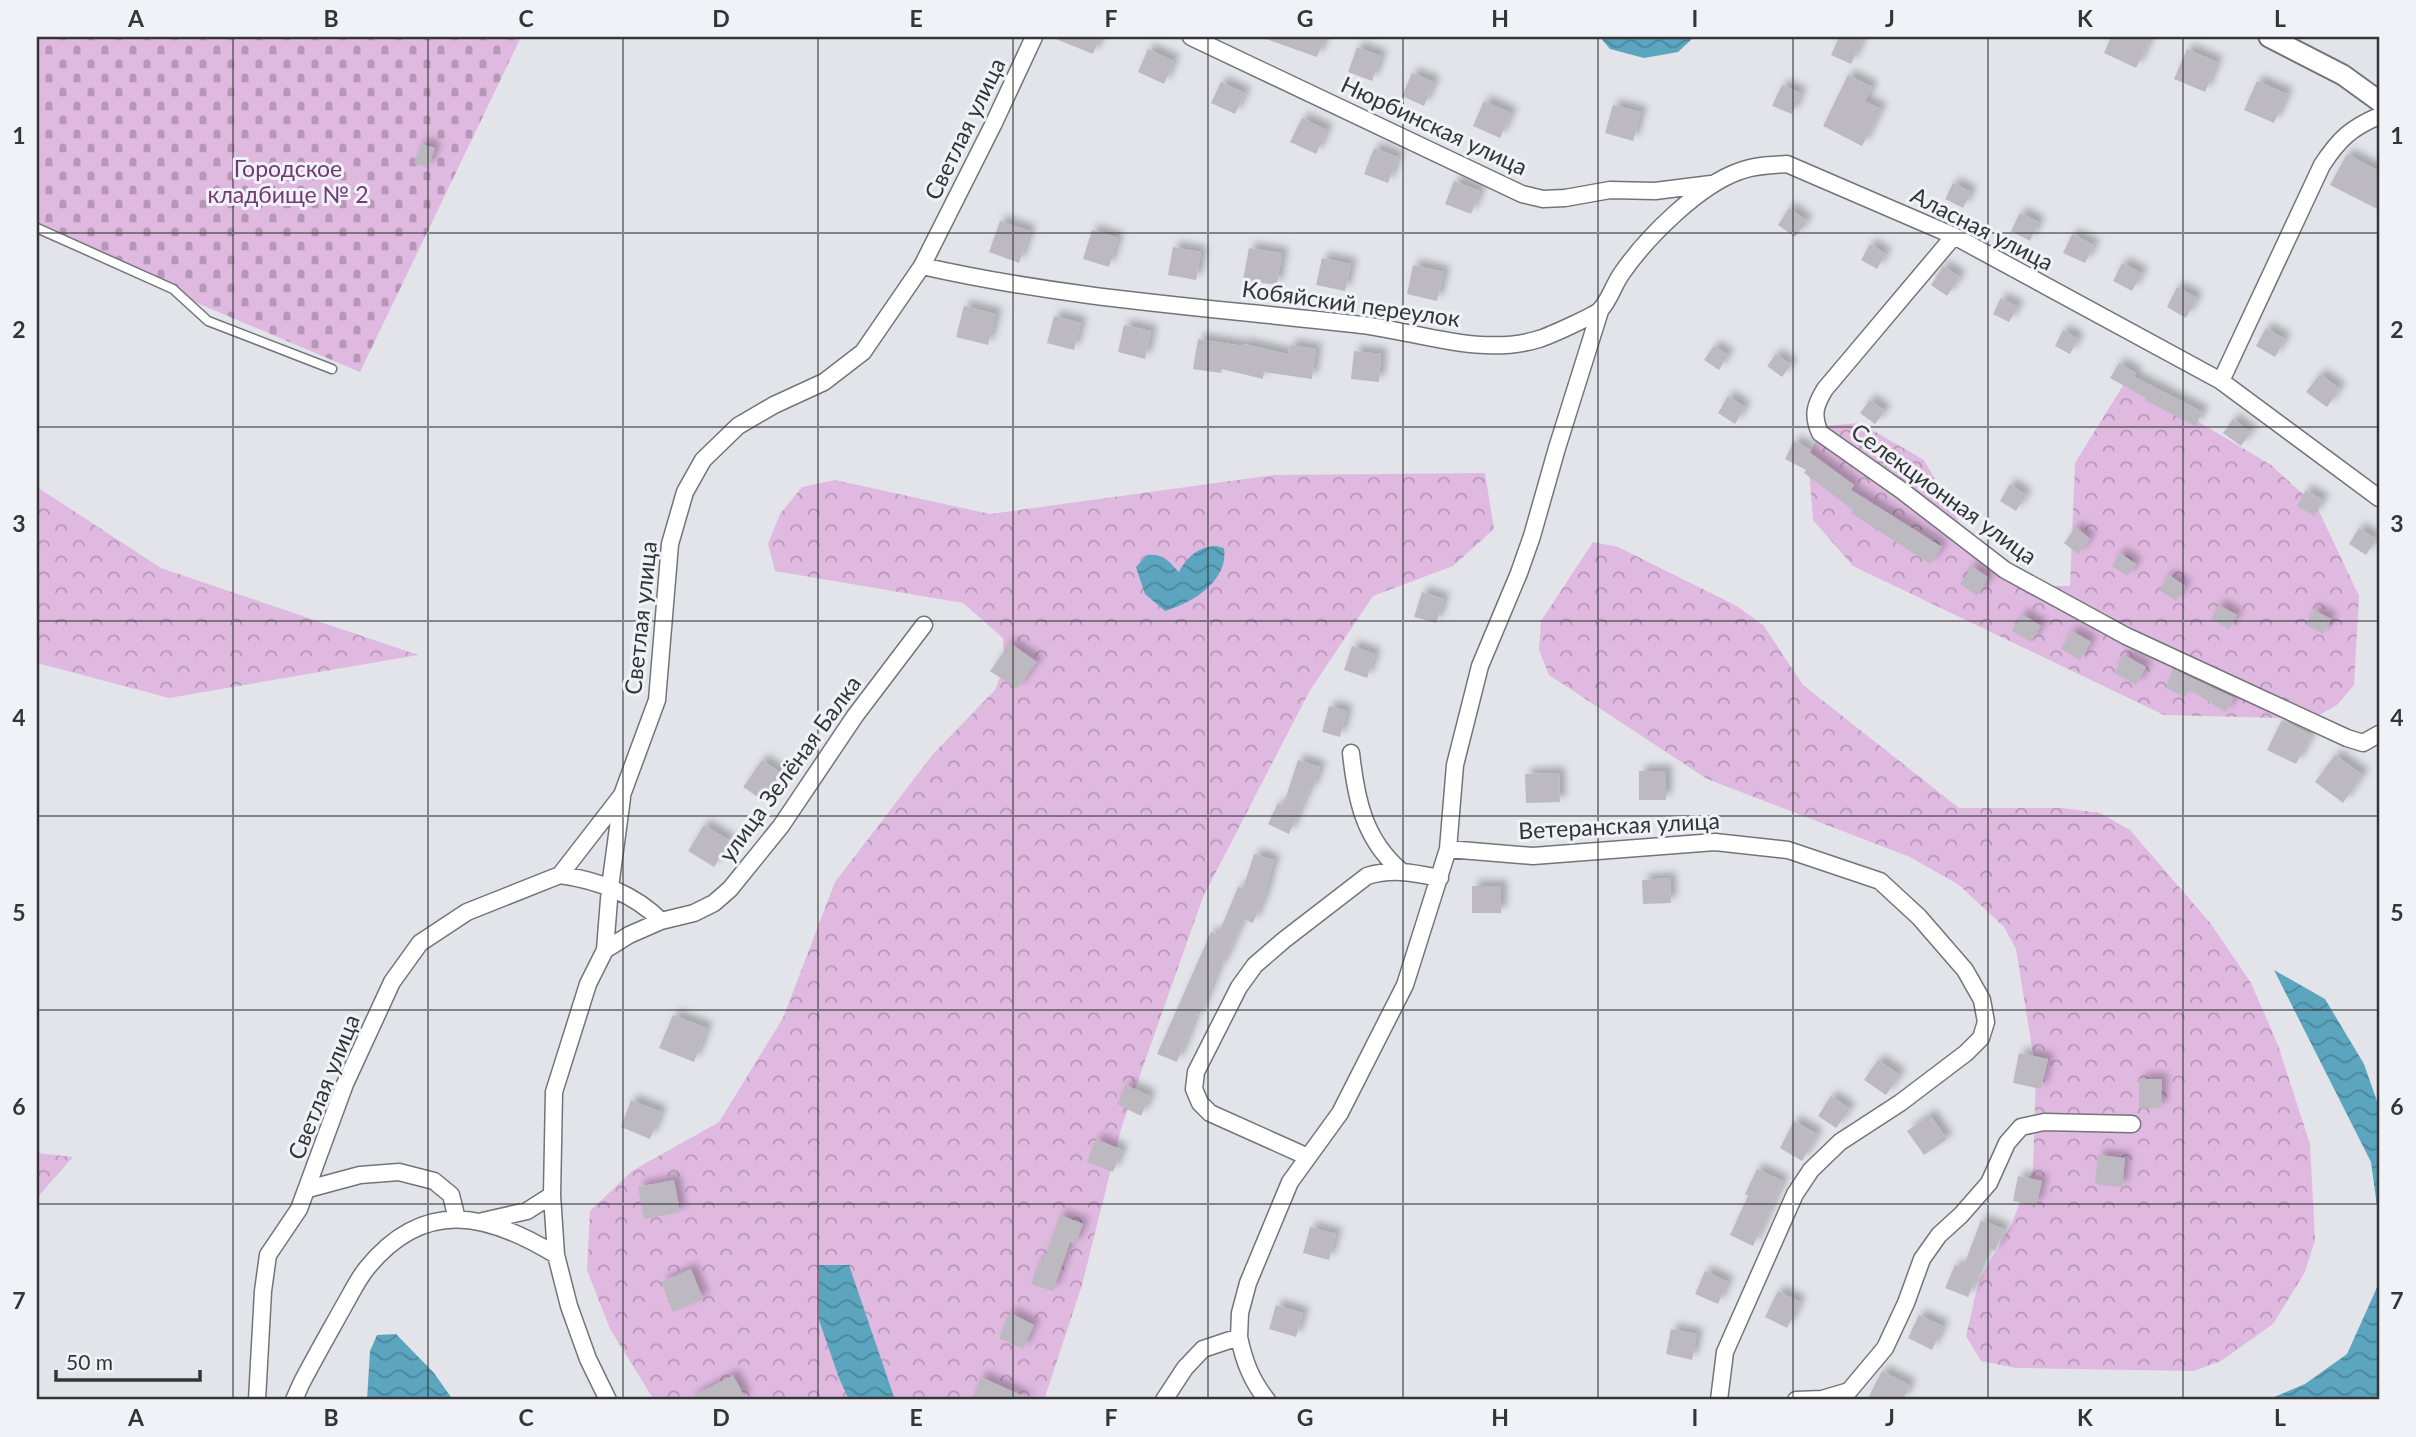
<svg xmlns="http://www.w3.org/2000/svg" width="2416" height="1437" font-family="Lato,sans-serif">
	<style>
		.forest { fill: url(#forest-crowns) }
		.cemetery { fill: url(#cemetery-stones) }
		.water { fill: url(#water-waves) }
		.building { fill: #bcbac0; filter: url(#shadow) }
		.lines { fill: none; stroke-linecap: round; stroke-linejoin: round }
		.service-casing { stroke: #737479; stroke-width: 11 }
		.minor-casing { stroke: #737479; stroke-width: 19 }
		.tertiary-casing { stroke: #737479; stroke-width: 23 }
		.service { stroke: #fff; stroke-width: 8 }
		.minor { stroke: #fff; stroke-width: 16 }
		.tertiary { stroke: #fff; stroke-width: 19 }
		.grid { fill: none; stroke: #353538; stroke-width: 2; stroke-opacity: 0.55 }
		.labels { text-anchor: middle; stroke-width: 6; stroke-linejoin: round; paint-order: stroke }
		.street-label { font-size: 23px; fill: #353538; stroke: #f0f2f7 }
		.park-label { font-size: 23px; fill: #723a75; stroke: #f0f2f7 }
		.neatline { fill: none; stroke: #353538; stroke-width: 2.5 }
		.grid-label { font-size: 23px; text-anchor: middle; font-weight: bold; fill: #353538 }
	</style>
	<defs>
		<pattern id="forest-crowns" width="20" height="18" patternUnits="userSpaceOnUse" patternTransform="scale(1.75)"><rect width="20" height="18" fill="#e0b9e1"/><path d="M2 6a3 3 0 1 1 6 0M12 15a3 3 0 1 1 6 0" fill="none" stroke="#b697b7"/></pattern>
		<pattern id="cemetery-stones" width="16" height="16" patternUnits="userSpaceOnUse" patternTransform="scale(1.75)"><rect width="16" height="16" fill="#e0b9e1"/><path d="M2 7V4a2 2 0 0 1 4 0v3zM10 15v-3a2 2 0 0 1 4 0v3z" fill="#b697b7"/></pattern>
		<pattern id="water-waves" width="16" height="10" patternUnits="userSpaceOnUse" patternTransform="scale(1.75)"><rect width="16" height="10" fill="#5ba5bf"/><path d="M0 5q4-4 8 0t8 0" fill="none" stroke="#4c879c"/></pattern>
		<filter id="shadow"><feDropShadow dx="6" dy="-6" stdDeviation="3.5" flood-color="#0004"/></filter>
	</defs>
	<rect width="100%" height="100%" fill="#e3e4ea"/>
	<!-- forest -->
	<path class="forest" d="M 2127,379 L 2271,465 L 2317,507 L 2359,596 L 2354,685 L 2337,705 L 2312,719 L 2164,715 L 1853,566 L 1813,520 L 1808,458 L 1823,426 L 1860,423 L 1924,460 L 1959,522 L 1999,569 L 2033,586 L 2070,586 L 2075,463 Z
		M 1485,473 L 1494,529 L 1453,566 L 1373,596 L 1309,692 L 1203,897 L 1121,1129 L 1082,1285 L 1044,1400 L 654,1400 L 610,1329 L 587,1270 L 590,1211 L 632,1171 L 719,1122 L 783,1018 L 835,882 L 933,754 L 995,690 L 1005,665 L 1003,638 L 963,603 L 775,571 L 768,544 L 780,514 L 802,487 L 835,480 L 990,514 L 1274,475 Z
		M 37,487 L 161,568 L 418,655 L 169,698 L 37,663 Z
		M 1593,542 L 1618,547 L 1737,606 L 1764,626 L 1803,685 L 1959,808 L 2063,808 L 2100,813 L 2130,830 L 2211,924 L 2251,983 L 2278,1045 L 2310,1144 L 2315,1240 L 2305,1272 L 2273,1324 L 2221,1361 L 2194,1371 L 2016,1368 L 1981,1361 L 1966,1336 L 1979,1280 L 2011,1225 L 2033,1169 L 2036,1072 L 2016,949 L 2004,927 L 1959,885 L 1910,857 L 1707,779 L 1549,675 L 1539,650 L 1541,621 Z
		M 37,1153 L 73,1157 L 37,1198 Z"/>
	<!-- cemetery -->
	<path class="cemetery" d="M 37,37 L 521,37 L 360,372 L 37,235 Z"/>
	<!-- water -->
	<path class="water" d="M 1600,37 L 1694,37 L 1678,52 L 1644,58 L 1610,49 Z
		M 1216,546 L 1224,548 C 1229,581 1192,603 1165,611 L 1145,594 L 1136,567 L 1147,555 C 1164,553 1169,562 1179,572 C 1186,558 1199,546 1216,546 Z
		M 2274,970 L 2325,999 L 2364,1064 L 2379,1107 L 2379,1221 L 2371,1162 Z
		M 819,1265 L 849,1265 L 895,1400 L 849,1400 L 839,1378 L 819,1320 Z
		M 2379,1283 L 2379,1400 L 2267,1400 L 2305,1384 L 2347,1354 Z
		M 396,1334 L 434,1373 L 453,1400 L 367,1400 L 370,1351 L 377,1335 Z"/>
	<!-- building -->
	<path class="building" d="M 1051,37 L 1100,37 L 1093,54 Z
		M 1267,37 L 1325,37 L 1317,57 L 1266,39 Z
		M 1839,37 L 1863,37 L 1851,64 L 1831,55 Z
		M 2111,37 L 2151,37 L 2136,68 L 2104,53 Z
		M 1357,47 L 1381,56 L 1372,81 L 1348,72 Z
		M 1148,49 L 1174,61 L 1164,84 L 1138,72 Z
		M 2187,49 L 2217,62 L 2205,92 L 2174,79 Z
		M 1412,73 L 1434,82 L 1424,106 L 1402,96 Z
		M 1848,75 L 1872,87 L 1865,101 L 1881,109 L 1862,146 L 1823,126 Z
		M 2257,81 L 2287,94 L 2274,123 L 2244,110 Z
		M 1221,82 L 1245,93 L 1235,114 L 1211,103 Z
		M 1782,85 L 1801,93 L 1792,114 L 1772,106 Z
		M 1484,101 L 1511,113 L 1500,138 L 1473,126 Z
		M 1613,105 L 1641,112 L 1633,141 L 1605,133 Z
		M 1302,118 L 1327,130 L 1316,154 L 1290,142 Z
		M 421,143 L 435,148 L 428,168 L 414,163 Z
		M 1374,148 L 1398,157 L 1388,183 L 1364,174 Z
		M 2347,154 L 2379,171 L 2379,210 L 2330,185 Z
		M 1454,181 L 1480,191 L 1471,214 L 1445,204 Z
		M 1953,183 L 1971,192 L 1963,208 L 1945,199 Z
		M 1789,208 L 1807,221 L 1795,237 L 1778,225 Z
		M 2020,213 L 2039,222 L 2030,241 L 2011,231 Z
		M 1000,221 L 1030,231 L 1019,263 L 989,252 Z
		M 1092,230 L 1118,238 L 1109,267 L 1083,259 Z
		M 2072,234 L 2094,245 L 2085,263 L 2063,253 Z
		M 1870,244 L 1886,254 L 1877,269 L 1861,260 Z
		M 1173,247 L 1201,252 L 1196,280 L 1168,275 Z
		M 1249,248 L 1282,253 L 1277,285 L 1243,280 Z
		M 1322,258 L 1351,264 L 1345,291 L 1316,285 Z
		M 2122,263 L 2142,273 L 2132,291 L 2113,281 Z
		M 1413,265 L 1444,272 L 1437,301 L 1407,294 Z
		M 1943,266 L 1960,277 L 1947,296 L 1931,285 Z
		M 2177,287 L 2197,298 L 2186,318 L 2167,307 Z
		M 2001,298 L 2018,307 L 2009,322 L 1993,314 Z
		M 964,306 L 996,314 L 988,345 L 956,337 Z
		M 1054,316 L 1081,323 L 1074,350 L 1047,343 Z
		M 1124,325 L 1151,331 L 1145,359 L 1118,352 Z
		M 2266,328 L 2285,339 L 2275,357 L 2256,346 Z
		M 2063,330 L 2078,339 L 2070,354 L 2055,346 Z
		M 1198,339 L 1243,346 L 1244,344 L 1288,354 L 1290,345 L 1316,349 L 1312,379 L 1264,372 L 1263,379 L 1222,369 L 1221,373 L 1193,369 Z
		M 1714,346 L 1728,355 L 1719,370 L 1704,360 Z
		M 1354,351 L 1381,354 L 1379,382 L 1351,379 Z
		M 1776,354 L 1791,365 L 1782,377 L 1767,366 Z
		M 2119,363 L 2136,373 L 2134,377 L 2203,412 L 2195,426 L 2145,400 L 2146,398 L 2110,378 Z
		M 2320,374 L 2340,389 L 2327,407 L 2306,392 Z
		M 1728,396 L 1745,407 L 1735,424 L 1718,413 Z
		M 1870,400 L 1885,411 L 1875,424 L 1860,413 Z
		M 2233,419 L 2251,432 L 2241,446 L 2223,433 Z
		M 1794,441 L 1811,450 L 1809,452 L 1854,485 L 1851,490 L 1942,547 L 1930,564 L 1851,513 L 1853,510 L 1804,473 L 1806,470 L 1785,459 Z
		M 2010,484 L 2026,495 L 2016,511 L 2000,501 Z
		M 2306,490 L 2323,500 L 2314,516 L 2297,506 Z
		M 2076,527 L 2090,539 L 2078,554 L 2064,543 Z
		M 2359,528 L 2376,539 L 2366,555 L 2349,544 Z
		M 2120,553 L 2136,564 L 2127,576 L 2112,566 Z
		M 1972,566 L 1989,578 L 1977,596 L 1960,584 Z
		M 2169,575 L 2185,586 L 2176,601 L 2159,590 Z
		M 1422,592 L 1444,599 L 1436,623 L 1414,617 Z
		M 2219,605 L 2237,615 L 2229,629 L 2211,619 Z
		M 2314,610 L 2331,619 L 2323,634 L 2306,625 Z
		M 2022,614 L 2041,626 L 2031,642 L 2012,631 Z
		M 2072,631 L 2091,642 L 2080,660 L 2061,649 Z
		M 1010,643 L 1037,662 L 1017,689 L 990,671 Z
		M 1352,646 L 1375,654 L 1367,678 L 1344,670 Z
		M 2124,655 L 2146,667 L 2136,685 L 2114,673 Z
		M 2173,669 L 2234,698 L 2225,712 L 2189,689 L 2185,697 L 2166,688 Z
		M 1329,706 L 1347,711 L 1340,737 L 1322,732 Z
		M 2282,720 L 2311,735 L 2296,764 L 2267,750 Z
		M 2335,755 L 2363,775 L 2343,803 L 2315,782 Z
		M 762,760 L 787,777 L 768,804 L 743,787 Z
		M 1298,760 L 1320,767 L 1312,790 L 1309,789 L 1289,834 L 1268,824 L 1278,803 L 1283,806 Z
		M 1639,771 L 1666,771 L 1666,800 L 1639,800 Z
		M 1559,773 L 1560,802 L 1526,803 L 1525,774 Z
		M 704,825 L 730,841 L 714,867 L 688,851 Z
		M 1254,854 L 1274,860 L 1264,897 L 1253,923 L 1243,919 L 1221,967 L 1219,966 L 1199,1016 L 1196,1015 L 1177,1062 L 1157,1054 L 1211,932 L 1218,935 L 1238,887 L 1243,888 Z
		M 1670,878 L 1671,903 L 1643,904 L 1642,880 Z
		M 1472,886 L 1501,886 L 1501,913 L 1472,913 Z
		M 673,1015 L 707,1028 L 694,1062 L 659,1048 Z
		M 2019,1053 L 2048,1059 L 2041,1089 L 2013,1083 Z
		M 1878,1060 L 1900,1075 L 1886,1095 L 1864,1080 Z
		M 2139,1079 L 2162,1079 L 2161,1108 L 2139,1108 Z
		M 1126,1085 L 1150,1096 L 1141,1116 L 1117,1104 Z
		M 1831,1096 L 1850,1109 L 1836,1128 L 1818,1116 Z
		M 631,1100 L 661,1112 L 650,1139 L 621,1127 Z
		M 1930,1115 L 1947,1139 L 1924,1155 L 1907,1131 Z
		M 1794,1121 L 1817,1134 L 1802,1161 L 1780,1148 Z
		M 1096,1139 L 1122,1150 L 1113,1172 L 1087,1162 Z
		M 2098,1155 L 2125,1158 L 2122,1187 L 2095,1184 Z
		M 1757,1169 L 1783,1181 L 1753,1246 L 1730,1235 L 1748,1196 L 1745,1194 Z
		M 2018,1176 L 2042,1181 L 2036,1206 L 2013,1201 Z
		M 674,1180 L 680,1212 L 644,1219 L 638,1187 Z
		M 1060,1215 L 1083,1224 L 1075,1244 L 1070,1242 L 1053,1291 L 1031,1284 L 1039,1261 L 1043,1262 Z
		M 1981,1220 L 2004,1229 L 1995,1251 L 1988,1248 L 1968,1297 L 1945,1288 L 1955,1265 L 1963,1268 Z
		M 1310,1227 L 1336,1234 L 1329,1260 L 1303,1253 Z
		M 691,1269 L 703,1299 L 673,1312 L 661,1282 Z
		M 1705,1271 L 1728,1282 L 1718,1304 L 1695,1294 Z
		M 1778,1291 L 1800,1302 L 1787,1328 L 1765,1317 Z
		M 1276,1305 L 1303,1313 L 1296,1337 L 1269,1329 Z
		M 1010,1313 L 1034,1325 L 1023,1349 L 999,1338 Z
		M 1919,1315 L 1943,1326 L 1932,1350 L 1908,1338 Z
		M 1671,1329 L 1697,1334 L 1692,1360 L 1666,1354 Z
		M 1882,1371 L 1910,1385 L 1903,1400 L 1867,1400 Z
		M 733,1375 L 746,1400 L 687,1400 Z
		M 981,1377 L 1031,1400 L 971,1400 Z"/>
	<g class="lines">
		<defs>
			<path id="service" d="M 37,228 L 173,289 L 208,321 L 332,369"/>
			<path id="minor" d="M 1191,37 L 1522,194 L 1543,199 L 1565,198 L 1610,190 L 1655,191 L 1711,184
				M 1954,236 L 1825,389 C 1815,405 1812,415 1820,433 L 1901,490 L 2005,570 L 2126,636 L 2347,738 L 2363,743 L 2379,734
				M 922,266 C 1067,299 1216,308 1362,325 C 1419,332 1482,357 1539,339 C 1549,336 1596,315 1601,309 C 1610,299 1614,284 1622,273 C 1647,237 1699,185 1740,171 C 1755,165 1772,165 1787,164 L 1954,236 L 2221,381 L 2379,498
				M 2221,381 L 2322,165 C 2339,139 2351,128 2379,116
				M 1351,753 C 1356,799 1364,839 1400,870
				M 1448,849 L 1533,856 L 1715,842 L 1788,850 L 1880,881 L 1919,917 L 1965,970 L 1982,1000 L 1986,1022 L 1981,1038 L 1966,1053 L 1900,1103 L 1840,1142 L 1811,1170 L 1795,1194 L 1725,1352 L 1719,1400
				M 560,875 C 597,880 635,894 661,921
				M 605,950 L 610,887 L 622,798
				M 1308,1157 L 1210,1113 L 1200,1103 L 1194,1089 L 1196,1072 L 1239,987 L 1255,965 L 1284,940 L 1367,876 C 1393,868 1414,873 1440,878
				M 308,1189 L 360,1175 L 399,1172 L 434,1181 L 451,1195 L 457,1219
				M 483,1221 L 527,1211 L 552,1195
				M 1239,1337 C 1244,1361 1251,1380 1267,1400
				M 257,1400 L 263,1291 L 268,1255 L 299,1209 L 345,1084 L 392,982 L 420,943 L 467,912 L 560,875 L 622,795 L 657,700 L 670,544 L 685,492 L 703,460 L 738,426 L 774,405 L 824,382 L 863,352 L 922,266 L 993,125 L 1034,37
				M 294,1400 L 301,1384 C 315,1357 330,1331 345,1304 C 352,1292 358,1279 367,1268 C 424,1198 487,1213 556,1255
				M 608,1400 L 588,1359 L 569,1306 L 556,1255 L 552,1195 L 554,1092 L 588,984 L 605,950 L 629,935 L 661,921 L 694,913 L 714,903 L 730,889 L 781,826 L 855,716 L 924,625
				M 1164,1400 L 1185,1368 L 1203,1349 L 1239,1337 L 1240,1313 L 1248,1283 L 1290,1182 L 1340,1113 L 1405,985 L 1448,849 L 1455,765 L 1480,666 L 1519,573 L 1532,536 L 1557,448 L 1600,311
				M 1796,1400 L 1822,1399 L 1849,1391 L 1885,1348 L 1906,1303 L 1922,1259 L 1939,1235 L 1961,1215 L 1989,1183 L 2007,1143 L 2021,1127 L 2044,1122 L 2132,1124"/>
			<path id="tertiary" d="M 2269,37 L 2343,75 L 2379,101"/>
		</defs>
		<!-- service casing -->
		<use href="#service" class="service-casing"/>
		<!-- minor casing -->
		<use href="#minor" class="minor-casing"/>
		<!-- tertiary casing -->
		<use href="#tertiary" class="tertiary-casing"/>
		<!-- service -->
		<use href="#service" class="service"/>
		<!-- minor -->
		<use href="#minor" class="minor"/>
		<!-- tertiary -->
		<use href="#tertiary" class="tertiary"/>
	</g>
	<!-- grid -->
	<path class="grid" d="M 233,37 L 233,1400M 428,37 L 428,1400M 623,37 L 623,1400M 818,37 L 818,1400M 1013,37 L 1013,1400M 1208,37 L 1208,1400M 1403,37 L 1403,1400M 1598,37 L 1598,1400M 1793,37 L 1793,1400M 1988,37 L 1988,1400M 2183,37 L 2183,1400M 37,233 L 2379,233M 37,427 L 2379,427M 37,621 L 2379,621M 37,816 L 2379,816M 37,1010 L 2379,1010M 37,1204 L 2379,1204"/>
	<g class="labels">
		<!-- street labels -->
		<g class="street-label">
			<text transform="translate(1434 126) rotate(25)" y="8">Нюрбинская улица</text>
			<text transform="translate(965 129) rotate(-64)" y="8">Светлая улица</text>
			<text transform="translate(1982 229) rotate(27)" y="8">Аласная улица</text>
			<text transform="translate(1351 304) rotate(8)" y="8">Кобяйский переулок</text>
			<text transform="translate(1944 494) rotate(36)" y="8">Селекционная улица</text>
			<text transform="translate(641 618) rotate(-84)" y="8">Светлая улица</text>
			<text transform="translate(790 769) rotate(-54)" y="8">улица Зелёная Балка</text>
			<text transform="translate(1619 826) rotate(-3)" y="8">Ветеранская улица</text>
			<text transform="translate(324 1087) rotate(-68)" y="8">Светлая улица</text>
		</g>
		<!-- park labels -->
		<g class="park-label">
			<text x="288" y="177">Городское<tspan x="288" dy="26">кладбище № 2</tspan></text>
		</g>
	</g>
	<!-- border -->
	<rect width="2416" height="1437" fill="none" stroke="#f0f2f7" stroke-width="77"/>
	<!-- scale -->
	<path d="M56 1370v10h144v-10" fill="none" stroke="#353538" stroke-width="3.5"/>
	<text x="66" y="1370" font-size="21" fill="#353538" stroke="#f0f2f7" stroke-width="5" paint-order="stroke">50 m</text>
	<rect x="38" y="38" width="2340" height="1360" class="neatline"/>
	<g class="grid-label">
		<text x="136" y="27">A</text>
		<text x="331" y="27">B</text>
		<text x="526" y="27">C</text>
		<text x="721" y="27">D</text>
		<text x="916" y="27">E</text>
		<text x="1111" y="27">F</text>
		<text x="1305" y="27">G</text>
		<text x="1500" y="27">H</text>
		<text x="1695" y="27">I</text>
		<text x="1890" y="27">J</text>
		<text x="2085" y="27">K</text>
		<text x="2280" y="27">L</text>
		<text x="19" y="144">1</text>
		<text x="2397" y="144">1</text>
		<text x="19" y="338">2</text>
		<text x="2397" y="338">2</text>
		<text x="19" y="532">3</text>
		<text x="2397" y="532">3</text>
		<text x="19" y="726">4</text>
		<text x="2397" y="726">4</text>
		<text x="19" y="921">5</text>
		<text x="2397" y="921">5</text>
		<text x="19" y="1115">6</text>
		<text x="2397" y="1115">6</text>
		<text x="19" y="1309">7</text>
		<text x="2397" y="1309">7</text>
		<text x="136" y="1426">A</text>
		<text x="331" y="1426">B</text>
		<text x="526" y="1426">C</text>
		<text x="721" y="1426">D</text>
		<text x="916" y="1426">E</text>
		<text x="1111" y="1426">F</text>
		<text x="1305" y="1426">G</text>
		<text x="1500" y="1426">H</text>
		<text x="1695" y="1426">I</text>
		<text x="1890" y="1426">J</text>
		<text x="2085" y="1426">K</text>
		<text x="2280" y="1426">L</text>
	</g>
</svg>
